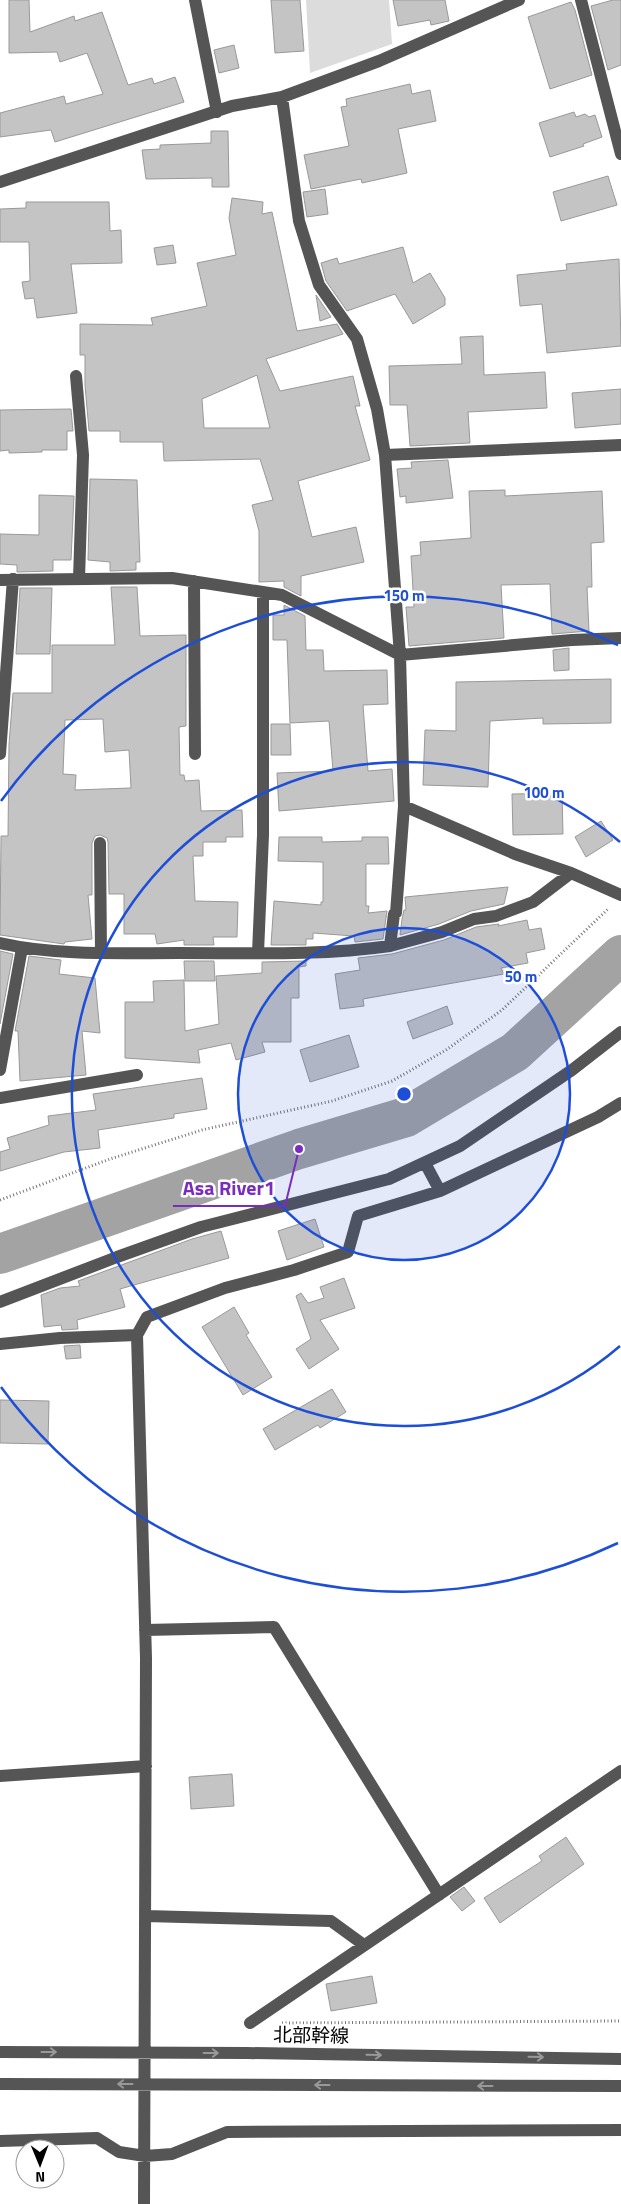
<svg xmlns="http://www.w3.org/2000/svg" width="621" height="2204" font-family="'Titillium Web','Noto Sans JP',sans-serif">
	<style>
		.green { fill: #dcdcdc }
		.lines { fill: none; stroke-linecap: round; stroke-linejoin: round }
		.river { stroke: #a3a3a3; stroke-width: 40 }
		.building { fill: #c4c4c4; stroke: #999; fill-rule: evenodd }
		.path { stroke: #777; stroke-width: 3; stroke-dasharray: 1 2.5; stroke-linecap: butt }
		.minor { stroke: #555; stroke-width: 12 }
		.oneway { stroke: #999 }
		.ring { fill: none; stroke: #1d4ed8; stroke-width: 2.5 }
		.labels { text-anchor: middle; stroke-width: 5; stroke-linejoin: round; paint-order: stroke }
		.street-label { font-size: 19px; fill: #000; stroke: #fff }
		.centre { fill: #1d4ed8; stroke: #fff; stroke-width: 2.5 }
		.ring-label { font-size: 15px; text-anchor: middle; font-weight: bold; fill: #1d4ed8; stroke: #fff; stroke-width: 5; stroke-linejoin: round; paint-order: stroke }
		.leader { fill: none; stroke: #7b2cbf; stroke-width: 2 }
		.callout-dot { fill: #7b2cbf; stroke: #fff; stroke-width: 2 }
		.callout-label { font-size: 20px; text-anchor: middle; font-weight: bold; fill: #7b2cbf; stroke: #fff; stroke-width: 5; stroke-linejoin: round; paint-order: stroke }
	</style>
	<rect width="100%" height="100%" fill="#fff"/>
	<!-- green -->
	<path class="green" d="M 306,0 L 389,0 L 392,44 L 310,73 Z"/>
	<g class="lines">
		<!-- river -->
		<path class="river" d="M 0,1254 L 299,1149 L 406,1117 L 515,1052 L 621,955"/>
	</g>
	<!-- building -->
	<path class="building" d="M 9,0 L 29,0 L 30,32 L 74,16 L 75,21 L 102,12 L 128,85 L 152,78 L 154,84 L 175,77 L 184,102 L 55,142 L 51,130 L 0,137 L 0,113 L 64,96 L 66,104 L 103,94 L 87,53 L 60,62 L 57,52 L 9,53 Z
		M 271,0 L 300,0 L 304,51 L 275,53 Z
		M 393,0 L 445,0 L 449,21 L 431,25 L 430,20 L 398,26 Z
		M 613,0 L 621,0 L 621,65 L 608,70 L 591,6 Z
		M 571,2 L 575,10 L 592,75 L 550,89 L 528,17 Z
		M 234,45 L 239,68 L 219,73 L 214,50 Z
		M 410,84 L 412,94 L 430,90 L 436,121 L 398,129 L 407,173 L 362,183 L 361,179 L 311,189 L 304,155 L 349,146 L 341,107 L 347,106 L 346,99 Z
		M 574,112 L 576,117 L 585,114 L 589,117 L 595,115 L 602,137 L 583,144 L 584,146 L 550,157 L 539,123 Z
		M 211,131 L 228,131 L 229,187 L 212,187 L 212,178 L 146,179 L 142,150 L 160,149 L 160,145 L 211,143 Z
		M 608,176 L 617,205 L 561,221 L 553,192 Z
		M 325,189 L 328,214 L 307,217 L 303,192 Z
		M 232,198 L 263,202 L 262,214 L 272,212 L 297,331 L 337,324 L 343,334 L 266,359 L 280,391 L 353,376 L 360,406 L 355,406 L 370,460 L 298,481 L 312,537 L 356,527 L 364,562 L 301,576 L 301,596 L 284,587 L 284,581 L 259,582 L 259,531 L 252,505 L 273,500 L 260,459 L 164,461 L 163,442 L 120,442 L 120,431 L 89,431 L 85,385 L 85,355 L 80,355 L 80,324 L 153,325 L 151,318 L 207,306 L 197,263 L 236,255 L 229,218 ZM 257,375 L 270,428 L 204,428 L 202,399 Z
		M 26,202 L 109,202 L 110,231 L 121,230 L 122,263 L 71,264 L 77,313 L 37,318 L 34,298 L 25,299 L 22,282 L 30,281 L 29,242 L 0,242 L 0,209 L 26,208 Z
		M 173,245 L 176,263 L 157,265 L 154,248 Z
		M 403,247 L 413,283 L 430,273 L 445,298 L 445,305 L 413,324 L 395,294 L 347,311 L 326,281 L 321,263 L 337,258 L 339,264 Z
		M 619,259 L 621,346 L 547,353 L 542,304 L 520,306 L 517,275 L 567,270 L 566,264 Z
		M 316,295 L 331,317 L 320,321 Z
		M 483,336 L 484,375 L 545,372 L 547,408 L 468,412 L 470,443 L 410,446 L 407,405 L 390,405 L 389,366 L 462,364 L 460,337 Z
		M 621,389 L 621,424 L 575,428 L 572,393 Z
		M 71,409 L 73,431 L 67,431 L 67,450 L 42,450 L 42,452 L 9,453 L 9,450 L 0,451 L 0,410 Z
		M 448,460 L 453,498 L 406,503 L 406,496 L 400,497 L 397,469 L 412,468 L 411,462 Z
		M 90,479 L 137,480 L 140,562 L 136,562 L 136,570 L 110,571 L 110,562 L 88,560 Z
		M 505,490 L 505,496 L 602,491 L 604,542 L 591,543 L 592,587 L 587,587 L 589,631 L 552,634 L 550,584 L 501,585 L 504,638 L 409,646 L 406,607 L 414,607 L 411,556 L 421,555 L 420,542 L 471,538 L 469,491 Z
		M 39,495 L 74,496 L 71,560 L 53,560 L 53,571 L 17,572 L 17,565 L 0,564 L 0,534 L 39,535 Z
		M 111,587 L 137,587 L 140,636 L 186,635 L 186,726 L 179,727 L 180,775 L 184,775 L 185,781 L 199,780 L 201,811 L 242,810 L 243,837 L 226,837 L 226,842 L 203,842 L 203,856 L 193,856 L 195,901 L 238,902 L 237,937 L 213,937 L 214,945 L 184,945 L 184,940 L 157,944 L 155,934 L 124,934 L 124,894 L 109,894 L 108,842 L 107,838 L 100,835 L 95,836 L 92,843 L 92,895 L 88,895 L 92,939 L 65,942 L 64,944 L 0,935 L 1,836 L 8,836 L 9,744 L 13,693 L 52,693 L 52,645 L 115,645 ZM 103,719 L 105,752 L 129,750 L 131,788 L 75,790 L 76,775 L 63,774 L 65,720 Z
		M 20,588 L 52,588 L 50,654 L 16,654 Z
		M 284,605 L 305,616 L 306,650 L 323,650 L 324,671 L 387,670 L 388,704 L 363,705 L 368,771 L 392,769 L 394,801 L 279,811 L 277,773 L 333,771 L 329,721 L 290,723 L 287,640 L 273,640 L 273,615 L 284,615 Z
		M 569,648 L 569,670 L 554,671 L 553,650 Z
		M 611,679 L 611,723 L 543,724 L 543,718 L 490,721 L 488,787 L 423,785 L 425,730 L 456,731 L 456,682 Z
		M 271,724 L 290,724 L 291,755 L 271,755 Z
		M 562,793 L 563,834 L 513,835 L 512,794 Z
		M 601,821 L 613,840 L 586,857 L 575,837 Z
		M 279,837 L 322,837 L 322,842 L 362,841 L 362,837 L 388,837 L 389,864 L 366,864 L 366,906 L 369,906 L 368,913 L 387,911 L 383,939 L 355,942 L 354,936 L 313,933 L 313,939 L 306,939 L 306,945 L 271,945 L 274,901 L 321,905 L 321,902 L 323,902 L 323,862 L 278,861 Z
		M 508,887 L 504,904 L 471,911 L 439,924 L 400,935 L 402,919 L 404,910 L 406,910 L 405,897 Z
		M 527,920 L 529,930 L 541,928 L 545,949 L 526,953 L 528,963 L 501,968 L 504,974 L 363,999 L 364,1006 L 340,1009 L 335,974 L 360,970 L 358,958 L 392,954 L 444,940 L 476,927 L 499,924 L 498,926 Z
		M 0,951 L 13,954 L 0,1024 Z
		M 29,956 L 61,960 L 59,974 L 95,978 L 100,1033 L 82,1031 L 86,1075 L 20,1081 L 18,1031 L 15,1031 Z
		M 184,961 L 214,961 L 215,981 L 185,981 Z
		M 306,961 L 306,966 L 299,967 L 299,998 L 291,998 L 291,1042 L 262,1042 L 265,1052 L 236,1060 L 231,1043 L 198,1050 L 200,1063 L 125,1058 L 125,1002 L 154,1002 L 153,981 L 184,980 L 185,1031 L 219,1024 L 216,976 L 262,973 L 262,962 Z
		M 447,1006 L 453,1024 L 413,1039 L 407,1022 Z
		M 349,1035 L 359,1067 L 310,1082 L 300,1050 Z
		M 202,1078 L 207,1109 L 174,1114 L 174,1118 L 98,1130 L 100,1148 L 64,1152 L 0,1171 L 0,1152 L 10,1149 L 7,1138 L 49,1125 L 48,1116 L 96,1110 L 93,1094 Z
		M 315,1219 L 324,1247 L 287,1260 L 278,1231 Z
		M 221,1231 L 229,1258 L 120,1289 L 125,1307 L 77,1320 L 78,1329 L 62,1330 L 61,1325 L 44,1327 L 41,1295 L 60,1288 L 80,1286 L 78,1281 L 192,1239 Z
		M 344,1278 L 355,1308 L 320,1320 L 339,1349 L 309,1369 L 296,1349 L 311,1339 L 296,1296 L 301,1293 L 308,1303 L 324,1298 L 320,1287 Z
		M 234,1307 L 249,1333 L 246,1335 L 272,1377 L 243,1395 L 202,1327 Z
		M 80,1345 L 81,1358 L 66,1359 L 64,1346 Z
		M 332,1389 L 346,1412 L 320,1428 L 318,1425 L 275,1450 L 263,1429 Z
		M 0,1400 L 49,1401 L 48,1444 L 0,1443 Z
		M 232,1774 L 234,1806 L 191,1809 L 189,1777 Z
		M 566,1837 L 584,1864 L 500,1923 L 484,1898 L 542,1861 L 539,1856 Z
		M 464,1887 L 475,1901 L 462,1911 L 450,1897 Z
		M 372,1976 L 377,2003 L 331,2011 L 326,1984 Z"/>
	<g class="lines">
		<!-- path -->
		<path class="path" d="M 0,1200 L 110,1159 L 202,1130 L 332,1101 L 392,1081 L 446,1050 L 502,1010 L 608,909
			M 282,2023 L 621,2021"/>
		<!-- minor -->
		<path class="minor" d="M 195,0 L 217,112
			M 581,0 L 621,154
			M 0,182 L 232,106 L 282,97 L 379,61 L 519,0
			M 76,376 L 83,455 L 79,579
			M 385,455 L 621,445
			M 0,580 L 172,578 L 282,595 L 400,655 L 572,640 L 621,638
			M 194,581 L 195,754
			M 0,754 L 13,579
			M 404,806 L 515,854 L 571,873 L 621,895
			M 100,843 L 101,953
			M 0,943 C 58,956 119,953 178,953 C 249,953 320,956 390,946 L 394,914 L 396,913 L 404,806 L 400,655 L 385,455 L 377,409 L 357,339 L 319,285 L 299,221 L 282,97
			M 390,946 L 442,932 L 474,919 L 496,916 L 533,902 L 571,873
			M 258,953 L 263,835 L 263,592
			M 0,1070 L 22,948
			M 0,1098 L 137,1075
			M 425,1163 L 440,1191
			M 0,1302 L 117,1257 L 201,1227 L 389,1179 L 460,1146 L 572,1070 L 621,1032
			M 0,1344 L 60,1338 L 137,1335
			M 145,1630 L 274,1627 L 439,1895
			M 0,1776 L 146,1766
			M 146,1916 L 331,1921 L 364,1945
			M 250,2023 L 621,1771
			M 0,2052 L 247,2053 L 621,2059
			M 0,2084 L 621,2086
			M 0,2141 L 97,2138 L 119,2152 L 145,2156 L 172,2154 L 227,2132 L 621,2130
			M 144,2204 L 146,1658 L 137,1335 L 147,1317 L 225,1288 L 294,1270 L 348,1252 L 358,1216 L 440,1191 L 598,1117 L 621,1103"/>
	</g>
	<!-- one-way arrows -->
	<defs><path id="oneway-shaft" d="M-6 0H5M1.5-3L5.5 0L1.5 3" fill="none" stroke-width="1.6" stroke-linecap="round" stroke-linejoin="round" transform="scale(1.25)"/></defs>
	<g class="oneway">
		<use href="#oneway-shaft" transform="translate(49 2052)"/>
		<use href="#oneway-shaft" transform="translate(211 2053)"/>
		<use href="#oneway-shaft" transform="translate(374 2055) rotate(1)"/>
		<use href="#oneway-shaft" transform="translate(536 2057) rotate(1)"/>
		<use href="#oneway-shaft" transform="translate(125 2084) rotate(180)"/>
		<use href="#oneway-shaft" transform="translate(322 2085) rotate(-180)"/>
		<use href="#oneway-shaft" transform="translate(485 2086) rotate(-180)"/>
	</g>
	<!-- distance rings -->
	<circle cx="404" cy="1094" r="166" fill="#1d4ed8" fill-opacity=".12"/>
	<g class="ring">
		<circle cx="404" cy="1094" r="166"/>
		<path d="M620 1346A332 332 0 1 1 620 842"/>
		<path d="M618 1543A498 498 0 0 1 1 1387M1 801A498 498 0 0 1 618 645"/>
	</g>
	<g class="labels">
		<!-- street labels -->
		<g class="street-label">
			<text transform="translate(311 2035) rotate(1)" y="7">北部幹線</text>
		</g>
	</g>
	<circle cx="404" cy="1094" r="8" class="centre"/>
	<g class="ring-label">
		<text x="404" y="601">150 m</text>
		<text x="544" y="798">100 m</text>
		<text x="521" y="982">50 m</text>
	</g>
	<!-- callouts -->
	<path class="leader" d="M299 1149L285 1206H173"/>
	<circle class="callout-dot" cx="299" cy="1149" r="5"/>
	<g class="callout-label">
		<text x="229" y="1195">Asa River1</text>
	</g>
	<!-- north arrow -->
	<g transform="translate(40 2164) rotate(179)"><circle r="24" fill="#ffffff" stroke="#999999"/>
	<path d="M0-4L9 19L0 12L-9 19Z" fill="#000000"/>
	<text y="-8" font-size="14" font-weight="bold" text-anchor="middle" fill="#000000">N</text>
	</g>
</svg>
